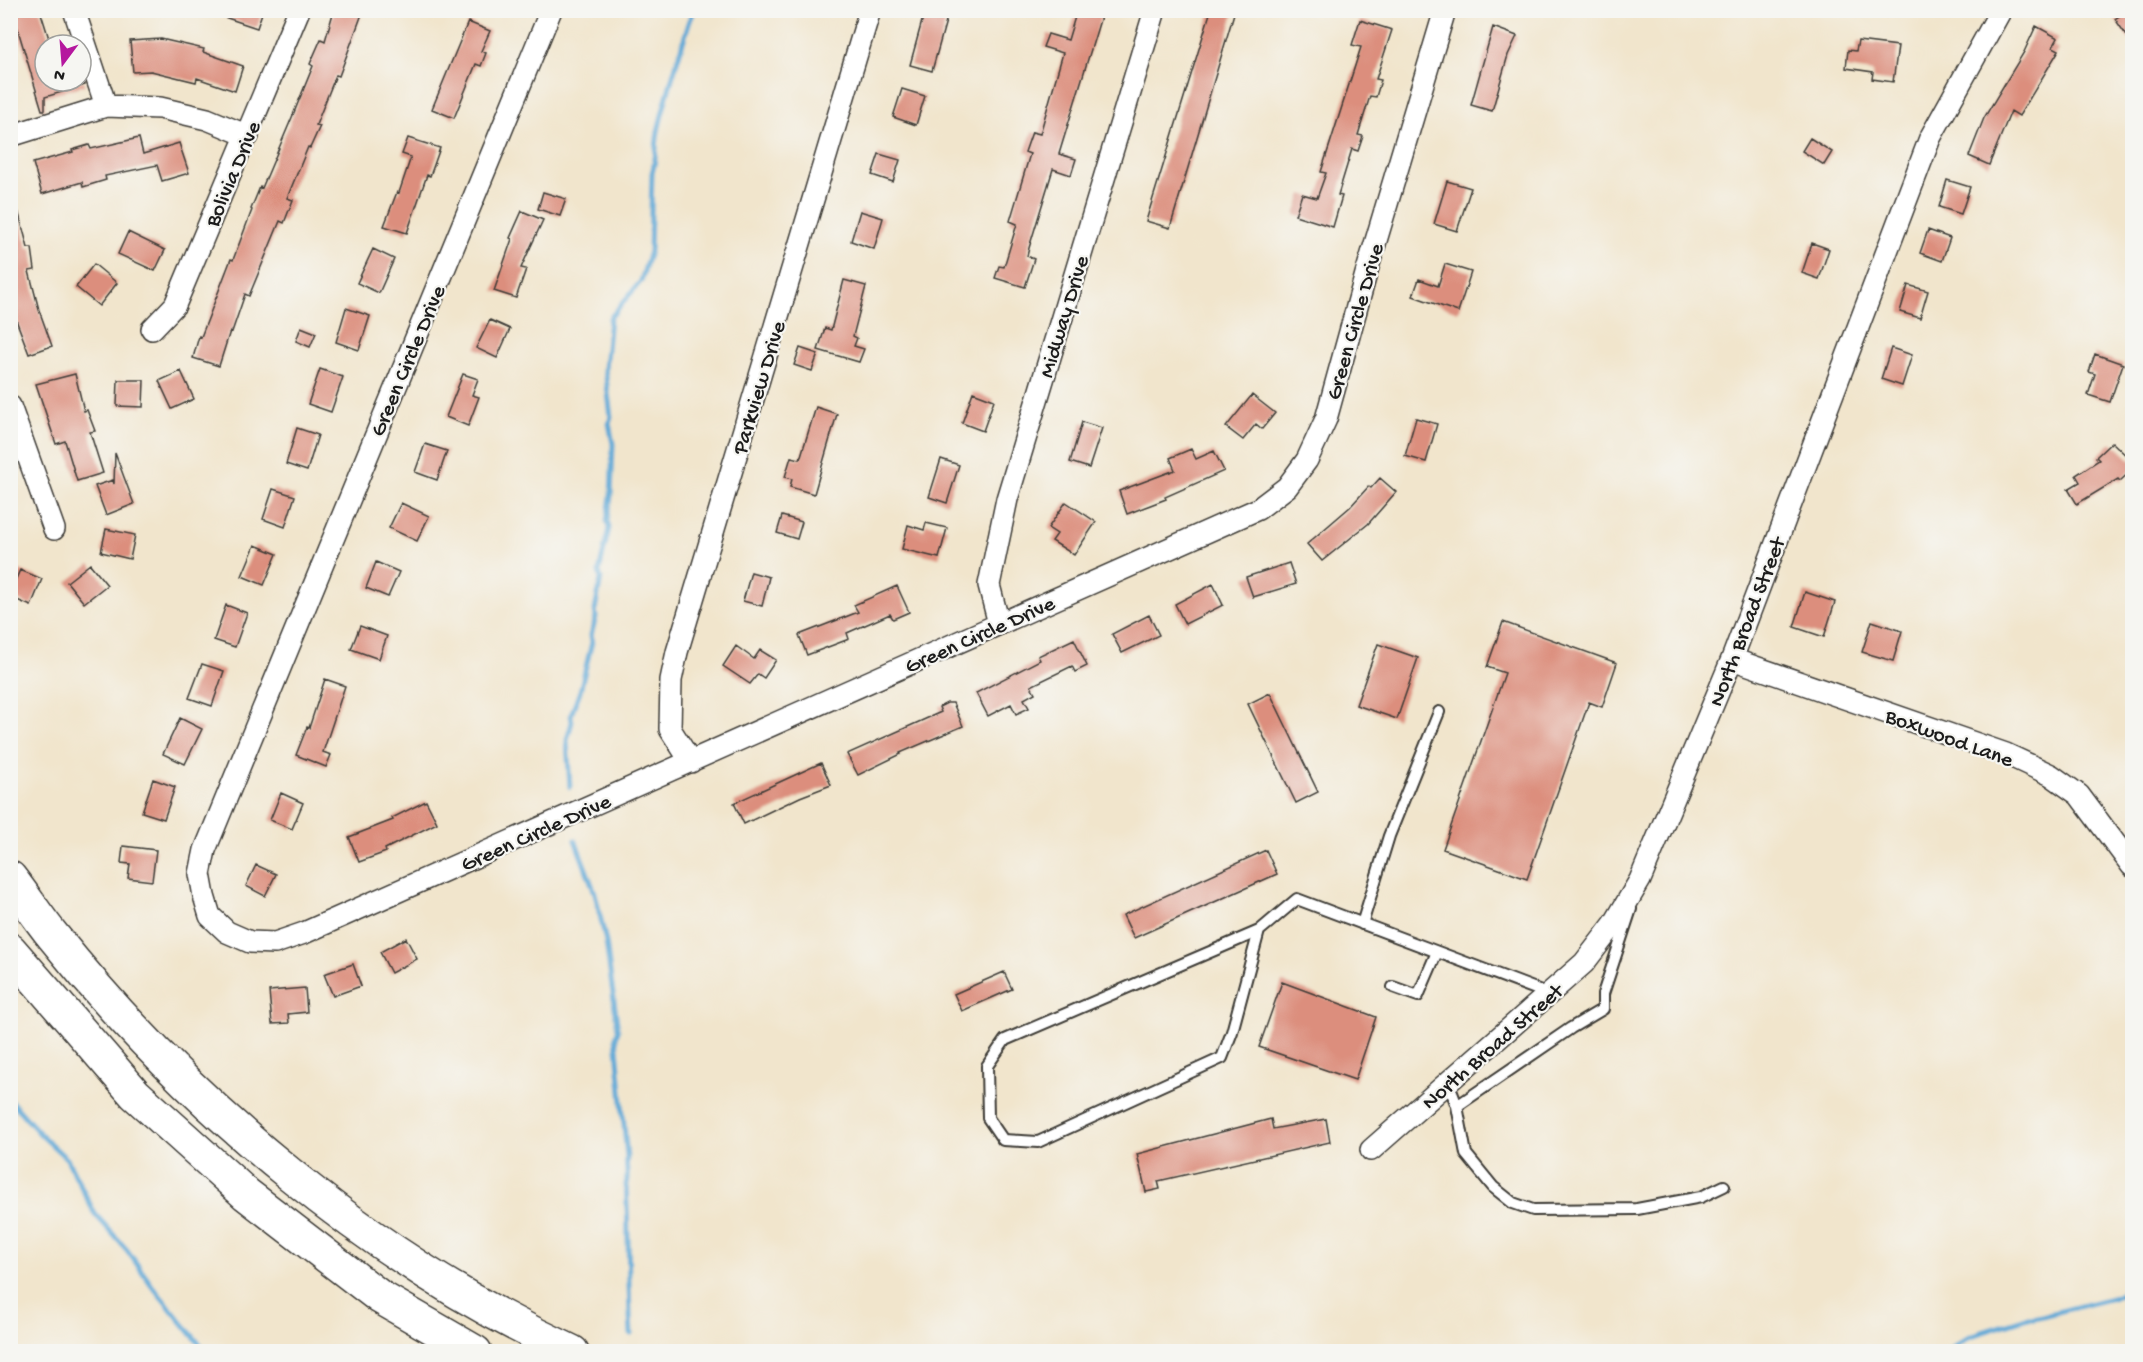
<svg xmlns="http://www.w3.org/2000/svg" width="2143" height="1362" font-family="'Gochi Hand',sans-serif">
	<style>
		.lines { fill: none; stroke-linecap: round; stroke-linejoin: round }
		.stream { stroke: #5fa8d6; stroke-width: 5 }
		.building { fill: #dc8e7d }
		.service-casing { stroke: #3c3a36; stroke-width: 14 }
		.minor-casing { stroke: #3c3a36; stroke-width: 24 }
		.motorway-casing { stroke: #3c3a36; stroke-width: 36 }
		.service { stroke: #fff; stroke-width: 10 }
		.minor { stroke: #fff; stroke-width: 21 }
		.motorway { stroke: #fff; stroke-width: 33 }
		.labels { text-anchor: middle; stroke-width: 4.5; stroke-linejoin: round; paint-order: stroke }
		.street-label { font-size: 22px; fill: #1c1c1c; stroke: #f6f6f2 }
	</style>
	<rect width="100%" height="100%" fill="#f6f6f2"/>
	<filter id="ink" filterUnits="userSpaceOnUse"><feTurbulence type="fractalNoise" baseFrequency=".0167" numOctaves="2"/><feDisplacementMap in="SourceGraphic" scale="12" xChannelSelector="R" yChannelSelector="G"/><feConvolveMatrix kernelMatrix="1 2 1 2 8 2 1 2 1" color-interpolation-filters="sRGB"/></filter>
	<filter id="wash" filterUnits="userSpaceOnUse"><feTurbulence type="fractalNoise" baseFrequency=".008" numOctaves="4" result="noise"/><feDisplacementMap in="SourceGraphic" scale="24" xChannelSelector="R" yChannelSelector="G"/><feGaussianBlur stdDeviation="1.35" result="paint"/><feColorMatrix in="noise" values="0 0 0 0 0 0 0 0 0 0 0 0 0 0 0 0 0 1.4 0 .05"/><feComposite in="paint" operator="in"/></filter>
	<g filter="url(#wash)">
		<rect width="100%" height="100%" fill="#f1e5cc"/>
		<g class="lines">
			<!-- stream -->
			<path class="stream" d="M 570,787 L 567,740 L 572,722 L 571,715 L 580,691 L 592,642 L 591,635 L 596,617 L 595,610 L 601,578 L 599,572 L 609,528 L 607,521 L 611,496 L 613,444 L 609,423 L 611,417 L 605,369 L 610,318 L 641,281 L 650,251 L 652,173 C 657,158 655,142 659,127 C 668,88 681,49 693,10
				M 575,840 L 595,893 L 606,942 L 618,1031 L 616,1037 L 627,1158 C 625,1167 629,1175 626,1184 C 629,1234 628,1284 631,1334
				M 10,1100 L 42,1136 L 67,1159 L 95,1214 L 127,1250 L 153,1287 L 206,1352
				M 1947,1352 L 1970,1336 L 2027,1318 L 2034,1318 L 2112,1298 L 2132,1289"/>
		</g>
		<g id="blocks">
			<!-- building -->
			<path class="building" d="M 12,10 L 40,10 L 51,45 L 45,45 L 45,81 L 84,81 L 85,85 L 45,97 L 45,110 L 42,110 Z
				M 213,10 L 263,10 L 257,28 L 212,13 Z
				M 334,10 L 350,10 L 362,14 L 339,76 L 336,75 L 316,125 L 320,126 L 310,148 L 308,147 L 287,198 L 293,200 L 284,223 L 280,221 L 249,296 L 245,294 L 232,332 L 230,331 L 219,366 L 193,358 L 199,336 L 201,337 L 231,259 L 233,260 L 252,210 L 251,209 L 260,187 L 262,188 L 293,115 L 313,66 L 310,64 L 321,39 L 325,41 Z
				M 925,10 L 949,10 L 932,71 L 910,65 Z
				M 1077,10 L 1103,10 L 1059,154 L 1076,159 L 1071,175 L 1053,169 L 1029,248 L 1027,256 L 1034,259 L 1025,287 L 995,278 L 999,266 L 1004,267 L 1017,224 L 1010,221 L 1030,154 L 1025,152 L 1032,132 L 1040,134 L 1063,53 L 1043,47 L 1048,34 L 1068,40 Z
				M 1211,10 L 1235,10 L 1170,228 L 1146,221 Z
				M 2128,10 L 2133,10 L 2133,45 L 2115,19 Z
				M 1360,20 L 1392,30 L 1376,79 L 1381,80 L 1376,97 L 1370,96 L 1358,135 L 1363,136 L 1358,151 L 1352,149 L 1338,195 L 1342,196 L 1333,227 L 1295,215 L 1302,194 L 1317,198 L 1326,173 L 1321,172 L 1361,47 L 1352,45 Z
				M 468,22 L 490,31 L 481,51 L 486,53 L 481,66 L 476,64 L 454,118 L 432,109 Z
				M 2036,26 L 2058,38 L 2053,47 L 2059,50 L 2019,116 L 2011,111 L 1989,165 L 1969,156 L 1984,118 L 2024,52 Z
				M 1493,27 L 1517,36 L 1508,55 L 1492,111 L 1471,105 Z
				M 161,39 L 204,49 L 203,52 L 243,66 L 235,91 L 197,78 L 196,82 L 151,71 L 133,72 L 130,41 Z
				M 1858,41 L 1898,46 L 1893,82 L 1872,79 L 1873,72 L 1846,68 L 1848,50 L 1856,51 Z
				M 902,89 L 925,96 L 916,125 L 893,117 Z
				M 139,138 L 143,154 L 179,143 L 189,173 L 162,181 L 157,165 L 105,176 L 106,180 L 83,187 L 82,182 L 42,194 L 33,163 L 73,152 L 72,150 L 89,145 L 91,149 Z
				M 408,138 L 440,148 L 430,176 L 427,175 L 407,233 L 384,226 L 397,192 L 399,193 L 411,157 L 402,154 Z
				M 1810,138 L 1832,152 L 1824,165 L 1802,151 Z
				M 879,154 L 900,160 L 893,182 L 872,175 Z
				M 1947,180 L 1970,187 L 1961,214 L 1939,207 Z
				M 1447,181 L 1471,188 L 1457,231 L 1434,224 Z
				M 543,192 L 566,199 L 560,216 L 538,209 Z
				M 10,199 L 15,199 L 28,248 L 32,248 L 35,270 L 29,271 L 39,310 L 52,346 L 29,354 L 10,304 Z
				M 522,211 L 543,220 L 521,268 L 526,269 L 516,298 L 494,291 L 512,239 L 510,238 Z
				M 860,211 L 883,218 L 874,249 L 851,241 Z
				M 1928,230 L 1950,238 L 1942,261 L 1920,253 Z
				M 128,232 L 165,250 L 155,271 L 118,254 Z
				M 1812,243 L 1829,249 L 1819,279 L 1802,273 Z
				M 373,249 L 394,259 L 379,293 L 357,283 Z
				M 94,264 L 117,283 L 99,306 L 76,287 Z
				M 1445,264 L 1471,272 L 1458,312 L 1413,296 L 1419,279 L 1438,286 Z
				M 844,280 L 866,286 L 853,336 L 857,338 L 854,346 L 864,349 L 859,362 L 818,350 L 825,328 L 831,330 Z
				M 1908,285 L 1928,291 L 1920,318 L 1900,312 Z
				M 346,308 L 370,316 L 359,350 L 336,342 Z
				M 490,320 L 510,329 L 497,358 L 476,348 Z
				M 301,327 L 316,333 L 310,347 L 296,341 Z
				M 800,348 L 818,354 L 812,371 L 794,365 Z
				M 1891,348 L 1912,355 L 1902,386 L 1881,379 Z
				M 2095,354 L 2123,364 L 2110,402 L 2088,395 L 2095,374 L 2089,372 Z
				M 320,369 L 343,377 L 331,412 L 308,404 Z
				M 181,371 L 194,399 L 172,409 L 159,381 Z
				M 75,374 L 84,411 L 87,410 L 95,431 L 90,432 L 103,473 L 77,481 L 65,441 L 56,444 L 36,384 Z
				M 463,374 L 478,379 L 472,395 L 479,397 L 468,426 L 446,417 Z
				M 118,380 L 144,380 L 143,407 L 117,406 Z
				M 973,392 L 994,400 L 983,431 L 962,423 Z
				M 1252,395 L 1275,413 L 1262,429 L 1256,424 L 1243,440 L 1226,427 Z
				M 816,407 L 837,414 L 814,494 L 790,487 L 792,479 L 785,477 L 791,457 L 800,459 Z
				M 1416,418 L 1437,424 L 1426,462 L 1405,456 Z
				M 1082,422 L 1102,428 L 1089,468 L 1070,462 Z
				M 297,428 L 318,435 L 307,471 L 286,464 Z
				M 2112,442 L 2133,462 L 2133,469 L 2120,481 L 2118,479 L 2077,504 L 2068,489 L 2080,482 L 2076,475 L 2099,460 L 2096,457 Z
				M 425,444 L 447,451 L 437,480 L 415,472 Z
				M 1191,449 L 1196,459 L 1214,451 L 1224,471 L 1165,497 L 1166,499 L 1127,514 L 1119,491 L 1175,470 L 1170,458 Z
				M 115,453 L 134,504 L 106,515 L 95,486 L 113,480 L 114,484 Z
				M 941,459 L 959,465 L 947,503 L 929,497 Z
				M 1380,478 L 1396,492 L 1368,524 L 1322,561 L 1307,544 L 1350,507 L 1369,486 L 1371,488 Z
				M 273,489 L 295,496 L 285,527 L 263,519 Z
				M 1066,502 L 1096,522 L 1074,555 L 1052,541 L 1057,534 L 1048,528 Z
				M 401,503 L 429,516 L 417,541 L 389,528 Z
				M 782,516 L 802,522 L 797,539 L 777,533 Z
				M 926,523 L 947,528 L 939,558 L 902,549 L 908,525 L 924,530 Z
				M 106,529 L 135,535 L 130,559 L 101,552 Z
				M 255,545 L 277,554 L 264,585 L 242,576 Z
				M 376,562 L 399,572 L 388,597 L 366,588 Z
				M 1289,563 L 1296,584 L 1253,597 L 1246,577 Z
				M 90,564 L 107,585 L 84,603 L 67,582 Z
				M 20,570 L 42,579 L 31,606 L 10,597 L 10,592 Z
				M 751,572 L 769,577 L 762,606 L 743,601 Z
				M 1213,584 L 1223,605 L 1185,624 L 1175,604 Z
				M 897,586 L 909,612 L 893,619 L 890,614 L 847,633 L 849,639 L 807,655 L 799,635 L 858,612 L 854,605 Z
				M 1805,592 L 1835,602 L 1824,637 L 1794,627 Z
				M 226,605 L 247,613 L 235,647 L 214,640 Z
				M 1149,615 L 1159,635 L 1122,653 L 1112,634 Z
				M 1872,621 L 1902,631 L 1893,661 L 1862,652 Z
				M 1503,622 L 1617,663 L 1602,707 L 1589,702 L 1527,879 L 1443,849 L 1505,673 L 1487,667 Z
				M 360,626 L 387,636 L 379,659 L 351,649 Z
				M 1074,639 L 1087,666 L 1075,672 L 1072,666 L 1031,686 L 1035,693 L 1024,699 L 1029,708 L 1016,714 L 1011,704 L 988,716 L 976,693 L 1040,660 L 1038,656 Z
				M 1378,644 L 1418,658 L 1397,719 L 1356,705 Z
				M 736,646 L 754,659 L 760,650 L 776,660 L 764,678 L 758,674 L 750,684 L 723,666 Z
				M 202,664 L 224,671 L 212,706 L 189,698 Z
				M 325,679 L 345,686 L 323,752 L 331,755 L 326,767 L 296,755 L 307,727 L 309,728 Z
				M 1270,693 L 1318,792 L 1296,803 L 1248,704 Z
				M 947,703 L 953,703 L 963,726 L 900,753 L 901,754 L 858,775 L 847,754 L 941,712 L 939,707 Z
				M 180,718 L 202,729 L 185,764 L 163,754 Z
				M 821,763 L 831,785 L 800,797 L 744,824 L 734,803 Z
				M 153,779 L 175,787 L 164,819 L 142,812 Z
				M 281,793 L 303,803 L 292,829 L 270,820 Z
				M 426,801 L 437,823 L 385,849 L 386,852 L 359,862 L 349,837 L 393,820 L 392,818 Z
				M 123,846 L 156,850 L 152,881 L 128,878 L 130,864 L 121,863 Z
				M 1266,850 L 1277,874 L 1134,938 L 1123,915 Z
				M 256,865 L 276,874 L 265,896 L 246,886 Z
				M 406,938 L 417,959 L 391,973 L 380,952 Z
				M 353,964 L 361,986 L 333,996 L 324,974 Z
				M 1004,972 L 1012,989 L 962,1011 L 954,994 Z
				M 1282,982 L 1376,1017 L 1355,1080 L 1259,1047 Z
				M 305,988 L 307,1012 L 288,1014 L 289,1023 L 272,1024 L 269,991 Z
				M 1271,1119 L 1273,1129 L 1326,1119 L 1330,1142 L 1158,1181 L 1160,1189 L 1146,1192 L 1137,1154 Z"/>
		</g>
	</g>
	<g filter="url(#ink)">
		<use href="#blocks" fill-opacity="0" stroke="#3c3a36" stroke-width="1.5"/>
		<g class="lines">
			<defs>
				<path id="service" d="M 1362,924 L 1389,836 L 1439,712
					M 1259,931 L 1232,1032 L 1222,1058 L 1038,1142 L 1003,1140 L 988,1118 L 987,1066 L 1005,1040 L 1259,931 L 1297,899 L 1549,994
					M 1393,987 L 1418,996 L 1437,952
					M 1448,1082 L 1457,1106 L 1466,1154 L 1493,1187 L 1513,1203 L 1533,1210 L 1637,1209 L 1701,1197 L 1724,1186
					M 1457,1106 L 1571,1028 L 1603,1009 L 1603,994 L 1631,909"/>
				<path id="minor" d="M 74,10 L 106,106
					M 551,10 L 205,850 L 200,874 L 204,896 L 210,916 L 227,932 L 250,942 L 275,943 L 304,933 L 1258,509 L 1287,487 L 1307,460 L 1326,419 L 1366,274 L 1445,10
					M 10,136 L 106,106 L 160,108 L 207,119 L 248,136
					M 152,329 L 175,305 L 299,10
					M 10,406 L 54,529
					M 999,624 L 989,585 L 1007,499 L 1155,10
					M 1732,659 L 2006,754 L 2051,775 L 2079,795 L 2132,866
					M 691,762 L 670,729 L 671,680 L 677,652 L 870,10
					M 1371,1150 L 1584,963 L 1614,924 L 1640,880 L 1732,659 L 1930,138 L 2001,10"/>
				<path id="motorway" d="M 10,878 C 25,897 38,918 53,936 C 189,1106 374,1261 572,1352
					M 10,950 L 135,1094 L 246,1194 L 380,1297 L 475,1352"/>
			</defs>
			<!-- service casing -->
			<use href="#service" class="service-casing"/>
			<!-- minor casing -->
			<use href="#minor" class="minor-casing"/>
			<!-- motorway casing -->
			<use href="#motorway" class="motorway-casing"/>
			<!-- service -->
			<use href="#service" class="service"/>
			<!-- minor -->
			<use href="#minor" class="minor"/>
			<!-- motorway -->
			<use href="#motorway" class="motorway"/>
		</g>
	</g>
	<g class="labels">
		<!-- street labels -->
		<g class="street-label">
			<text transform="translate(231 173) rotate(-67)" y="8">Bolivia Drive</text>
			<text transform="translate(1062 316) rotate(-73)" y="8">Midway Drive</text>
			<text transform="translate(1353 321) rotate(-74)" y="8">Green Circle Drive</text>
			<text transform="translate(406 360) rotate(-67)" y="8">Green Circle Drive</text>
			<text transform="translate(757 387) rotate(-73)" y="8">Parkview Drive</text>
			<text transform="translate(1745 621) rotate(-69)" y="8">North Broad Street</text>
			<text transform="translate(979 633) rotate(-24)" y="8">Green Circle Drive</text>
			<text transform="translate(1950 736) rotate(20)" y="8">Boxwood Lane</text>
			<text transform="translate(535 831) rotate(-24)" y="8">Green Circle Drive</text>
			<text transform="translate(1491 1045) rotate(-41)" y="8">North Broad Street</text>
		</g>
	</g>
	<!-- margin -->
	<rect width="2143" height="1362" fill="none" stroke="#f6f6f2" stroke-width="36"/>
	<!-- north arrow -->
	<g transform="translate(63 63) rotate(196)"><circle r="28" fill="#f6f6f2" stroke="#9f9f9c" stroke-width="1.5"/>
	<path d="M0-4.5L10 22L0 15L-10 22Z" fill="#b5179e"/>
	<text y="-9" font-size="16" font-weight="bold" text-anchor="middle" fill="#1c1c1c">N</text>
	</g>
</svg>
